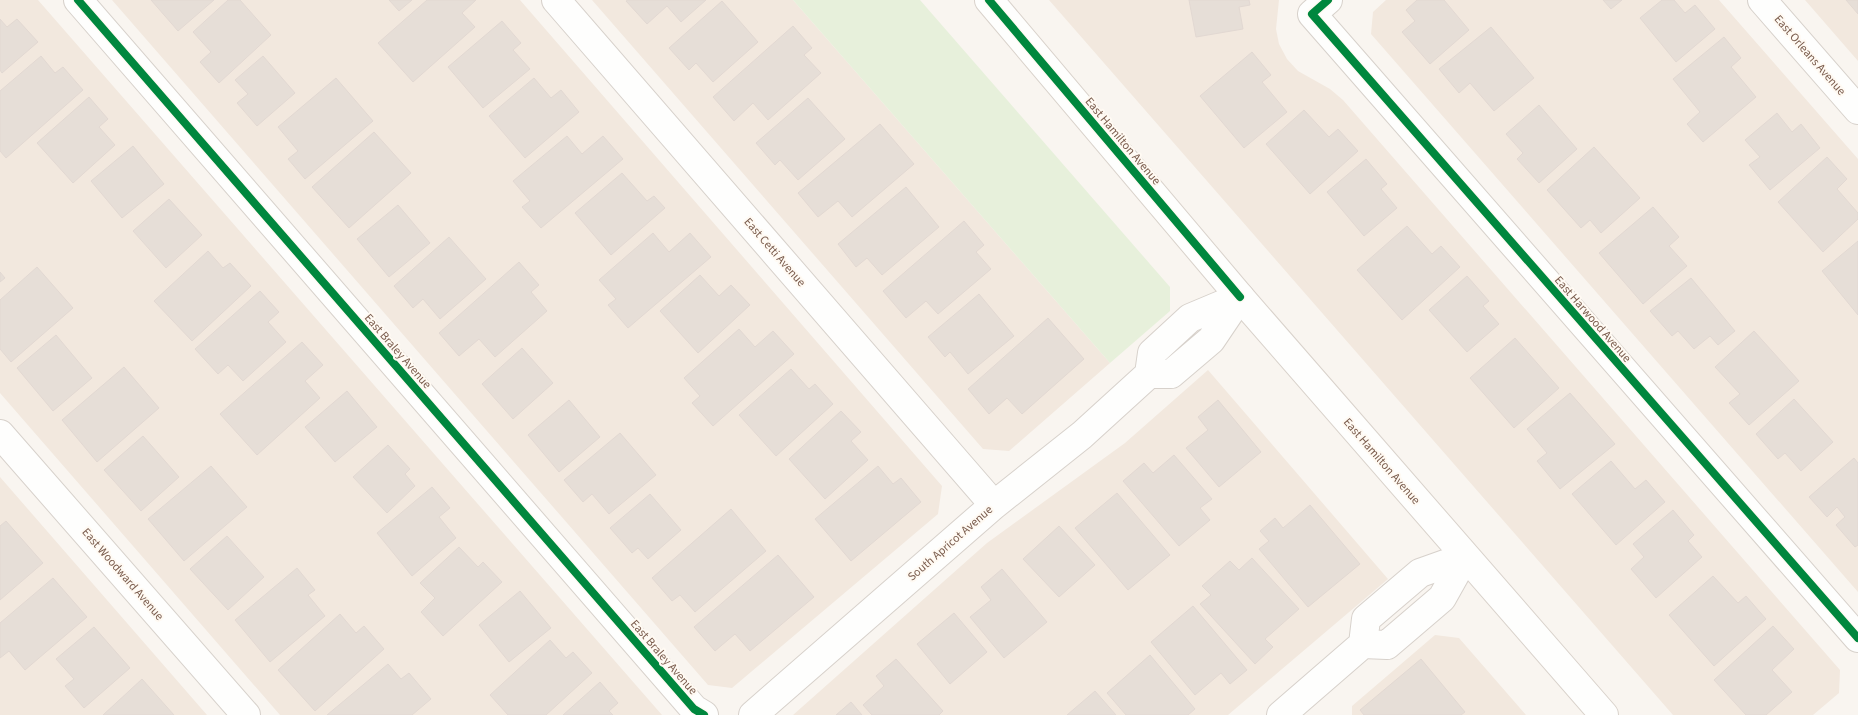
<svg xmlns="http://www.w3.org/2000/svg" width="1858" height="715" font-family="'Source Sans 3',sans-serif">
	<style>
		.residential { fill: #f2e8de }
		.green { fill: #e7f0db }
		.building { fill: #e6ded7; stroke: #e2d8d2 }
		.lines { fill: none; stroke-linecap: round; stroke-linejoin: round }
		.street-casing { stroke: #d7d1cb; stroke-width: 30 }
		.secondary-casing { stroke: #d9d2cb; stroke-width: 30 }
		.street { stroke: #fefefd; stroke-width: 28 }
		.secondary { stroke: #fefefd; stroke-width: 28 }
		.cycleway-casing { stroke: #fffaf3; stroke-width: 11 }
		.cycleway { stroke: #00873e; stroke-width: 8 }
		.labels { text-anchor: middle; stroke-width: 4; stroke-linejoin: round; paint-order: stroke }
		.street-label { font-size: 12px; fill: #7a5c4d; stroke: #fffaf3 }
	</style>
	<rect width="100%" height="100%" fill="#f9f5f0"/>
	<!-- residential -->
	<path class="residential" d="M 0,0 L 38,0 L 662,715 L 280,715 L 0,393 Z
		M 112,0 L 520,0 L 942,486 L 938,514 L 732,688 L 708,685 Z
		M 592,0 L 793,0 L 1110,363 L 1009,451 L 983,449 Z
		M 1049,0 L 1279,0 L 1276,29 L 1279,44 L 1287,59 L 1298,71 L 1330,89 L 1343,100 L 1840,670 L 1839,693 L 1813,715 L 1673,715 Z
		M 1386,0 L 1719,0 L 1858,159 L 1858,592 L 1371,34 L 1373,12 Z
		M 1805,0 L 1858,0 L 1858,61 Z
		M 1208,370 L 1388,579 L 1228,715 L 793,715 L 987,543 L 1125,443 Z
		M 0,477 L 207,715 L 0,715 Z
		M 1435,635 L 1459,638 L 1526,715 L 1352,715 L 1352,706 Z"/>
	<!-- green -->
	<path class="green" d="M 793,0 L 920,0 L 1170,287 L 1170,311 L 1110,363 Z"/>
	<!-- building -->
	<path class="building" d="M 151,0 L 214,0 L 178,31 Z
		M 228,0 L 240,0 L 271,35 L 219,83 L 200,62 L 211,52 L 193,32 Z
		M 389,0 L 412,0 L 399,11 Z
		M 427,0 L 476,0 L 462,13 L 475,27 L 413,82 L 378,43 Z
		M 628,0 L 706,0 L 681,22 L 667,6 L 647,24 L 626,1 Z
		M 1189,0 L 1249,0 L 1250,5 L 1239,7 L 1243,29 L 1196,37 Z
		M 1417,0 L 1444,0 L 1469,30 L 1430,64 L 1402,32 L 1415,21 L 1406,10 Z
		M 1603,0 L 1622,0 L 1611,9 Z
		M 1662,0 L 1674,0 L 1685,13 L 1695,5 L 1715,29 L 1676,62 L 1640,18 Z
		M 1846,0 L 1858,0 L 1858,14 Z
		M 722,1 L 758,42 L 713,82 L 696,63 L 689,70 L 669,48 Z
		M 0,19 L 7,27 L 17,19 L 38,42 L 2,73 L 0,70 Z
		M 502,21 L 521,43 L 513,50 L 530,69 L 483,108 L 448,67 Z
		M 793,26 L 812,48 L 804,55 L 821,73 L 768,120 L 753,103 L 734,121 L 713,97 Z
		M 1491,27 L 1534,78 L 1494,111 L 1470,83 L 1459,93 L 1439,69 Z
		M 1724,37 L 1741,58 L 1731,67 L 1756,97 L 1703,142 L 1687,124 L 1700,112 L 1673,79 Z
		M 1252,52 L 1271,75 L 1262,82 L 1287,112 L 1244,148 L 1200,96 Z
		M 41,56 L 55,73 L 63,67 L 83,90 L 6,158 L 0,151 L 0,91 Z
		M 263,56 L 295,93 L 257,126 L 237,103 L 248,94 L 235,80 Z
		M 336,78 L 373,121 L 305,179 L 288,159 L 298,151 L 278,127 Z
		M 534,78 L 551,98 L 561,90 L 579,112 L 525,158 L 489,116 Z
		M 89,97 L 108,119 L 99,127 L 115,145 L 73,183 L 37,143 Z
		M 808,98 L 845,139 L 798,180 L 780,160 L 775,165 L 756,143 Z
		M 1539,105 L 1577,149 L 1539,183 L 1517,159 L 1523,153 L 1506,134 Z
		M 1304,110 L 1329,137 L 1338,129 L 1358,151 L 1310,194 L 1266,144 Z
		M 1777,113 L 1792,132 L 1801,124 L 1820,148 L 1770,190 L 1749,165 L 1760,157 L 1745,140 Z
		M 880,124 L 914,164 L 852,217 L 838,201 L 818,217 L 798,193 Z
		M 374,132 L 411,173 L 349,228 L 312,187 Z
		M 567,136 L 582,154 L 603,136 L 623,159 L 541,228 L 522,207 L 530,201 L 513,181 Z
		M 133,146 L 164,184 L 122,218 L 91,181 Z
		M 1594,147 L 1640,198 L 1601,233 L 1590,220 L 1581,228 L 1547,190 Z
		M 1827,157 L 1847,179 L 1837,189 L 1858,213 L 1858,219 L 1823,252 L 1778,202 Z
		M 1366,159 L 1387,184 L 1381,189 L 1397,208 L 1364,236 L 1327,192 Z
		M 622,173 L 647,201 L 654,196 L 665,208 L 611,255 L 575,213 Z
		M 906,187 L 939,227 L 882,275 L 867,258 L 856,267 L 838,244 Z
		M 169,199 L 202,235 L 166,268 L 133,231 Z
		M 398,205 L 430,243 L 389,277 L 357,239 Z
		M 1653,207 L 1679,237 L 1669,246 L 1687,266 L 1643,304 L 1599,253 Z
		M 964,221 L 984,245 L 976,252 L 991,269 L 938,314 L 926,301 L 906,318 L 883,291 Z
		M 1407,226 L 1432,254 L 1441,246 L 1460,267 L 1402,320 L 1357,270 Z
		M 653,233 L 669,252 L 690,233 L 711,257 L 628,328 L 608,305 L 616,299 L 599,280 Z
		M 449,237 L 486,279 L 440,319 L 423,299 L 413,308 L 394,286 Z
		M 1858,241 L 1858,315 L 1822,271 Z
		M 208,251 L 223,268 L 230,263 L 251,286 L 192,341 L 154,301 Z
		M 519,262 L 539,285 L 531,292 L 547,311 L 495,357 L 479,339 L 459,356 L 439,333 Z
		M 37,267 L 73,308 L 11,362 L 0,349 L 0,300 Z
		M 0,272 L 5,278 L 0,282 Z
		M 700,275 L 719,296 L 731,285 L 750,305 L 698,353 L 660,311 Z
		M 1467,276 L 1489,301 L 1483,306 L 1499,324 L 1467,352 L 1429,310 Z
		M 1691,278 L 1735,331 L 1718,345 L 1710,336 L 1694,349 L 1678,331 L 1672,336 L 1650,311 Z
		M 260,291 L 279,312 L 268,322 L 286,342 L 243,381 L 228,365 L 218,374 L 195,349 Z
		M 979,294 L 1014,336 L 968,374 L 950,352 L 945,357 L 928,337 Z
		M 1048,318 L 1084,359 L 1022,414 L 1007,398 L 989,414 L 968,389 Z
		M 739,329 L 755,347 L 773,331 L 794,354 L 713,426 L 692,403 L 700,396 L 684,378 Z
		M 1754,331 L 1799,381 L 1749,425 L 1729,403 L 1740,394 L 1715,367 Z
		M 56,335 L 92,378 L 53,411 L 17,368 Z
		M 1515,338 L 1559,388 L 1514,428 L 1470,378 Z
		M 302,342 L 323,365 L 305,381 L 320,398 L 257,455 L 220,414 Z
		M 522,348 L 553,383 L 513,419 L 482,384 Z
		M 124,367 L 159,408 L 97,462 L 62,420 Z
		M 791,369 L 809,389 L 815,384 L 833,404 L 776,456 L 739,415 Z
		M 347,391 L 377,427 L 335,462 L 305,427 Z
		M 1570,393 L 1615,444 L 1560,489 L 1537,461 L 1547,453 L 1527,429 Z
		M 1794,399 L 1833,442 L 1801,471 L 1785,453 L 1778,459 L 1756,434 Z
		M 569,400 L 600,437 L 559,472 L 528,435 Z
		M 1218,400 L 1261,452 L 1219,487 L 1186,448 L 1208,430 L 1198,417 Z
		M 841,411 L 861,432 L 851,441 L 868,460 L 825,499 L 789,459 Z
		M 620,433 L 656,475 L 609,514 L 592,494 L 583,502 L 564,480 Z
		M 143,436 L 179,477 L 141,511 L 104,470 Z
		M 388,445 L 410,469 L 405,474 L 415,486 L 387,513 L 353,477 Z
		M 1174,455 L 1212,499 L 1200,508 L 1210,520 L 1179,546 L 1123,481 L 1144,463 L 1153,473 Z
		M 1854,458 L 1858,463 L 1858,545 L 1855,547 L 1836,525 L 1845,517 L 1837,507 L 1827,517 L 1809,497 Z
		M 1611,461 L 1635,489 L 1646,480 L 1665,502 L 1616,545 L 1572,494 Z
		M 211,466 L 247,507 L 184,561 L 148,519 Z
		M 878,466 L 893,484 L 901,478 L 921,502 L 851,561 L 815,519 Z
		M 432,487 L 450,508 L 439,517 L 456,538 L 412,576 L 377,533 Z
		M 1117,493 L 1170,555 L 1128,590 L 1075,528 Z
		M 650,494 L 681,530 L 648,559 L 638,548 L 632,553 L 610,528 Z
		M 1310,505 L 1360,564 L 1308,607 L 1259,549 L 1269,541 L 1260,531 L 1275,518 L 1283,528 Z
		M 731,509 L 766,551 L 695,612 L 680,595 L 672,601 L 652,578 Z
		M 1673,510 L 1694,535 L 1688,541 L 1702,557 L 1656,598 L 1631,569 L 1644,557 L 1633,544 Z
		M 6,521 L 43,563 L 0,600 L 0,526 Z
		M 1059,526 L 1095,565 L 1059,597 L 1023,559 Z
		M 227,536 L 264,577 L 228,610 L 190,569 Z
		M 459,547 L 478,567 L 483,562 L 502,582 L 443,636 L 421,612 L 435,598 L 420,583 Z
		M 778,555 L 814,597 L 750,651 L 735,634 L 715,651 L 694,627 Z
		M 1252,558 L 1299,609 L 1265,639 L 1273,647 L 1255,664 L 1200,604 L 1211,595 L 1202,586 L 1230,561 L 1239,570 Z
		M 297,568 L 315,590 L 308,595 L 325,616 L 270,662 L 235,620 Z
		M 1002,569 L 1047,622 L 1004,658 L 970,617 L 991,600 L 981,587 Z
		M 1713,576 L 1738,603 L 1746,596 L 1766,619 L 1714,666 L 1669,615 Z
		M 53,578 L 87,617 L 25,670 L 9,651 L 0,658 L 0,623 Z
		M 520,591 L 551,628 L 509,662 L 479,625 Z
		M 1193,606 L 1247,670 L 1230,684 L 1221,673 L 1195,695 L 1151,642 Z
		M 954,613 L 987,652 L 950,684 L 917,644 Z
		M 340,614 L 356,633 L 364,626 L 384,649 L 315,711 L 278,670 Z
		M 1773,626 L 1794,649 L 1772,670 L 1792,692 L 1766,715 L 1746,715 L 1714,680 Z
		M 94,627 L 130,668 L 84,708 L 65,686 L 74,679 L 56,659 Z
		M 550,640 L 566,658 L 573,652 L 592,673 L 546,715 L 508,715 L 490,695 Z
		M 1150,655 L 1195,709 L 1188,715 L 1126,715 L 1107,693 Z
		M 896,659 L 943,711 L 939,715 L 872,715 L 863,705 L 884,686 L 876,676 Z
		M 1421,659 L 1465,712 L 1461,715 L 1364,715 L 1360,710 Z
		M 388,664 L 401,679 L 409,673 L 431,699 L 412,715 L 327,715 Z
		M 142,679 L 174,715 L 103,715 Z
		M 600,682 L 618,703 L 609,711 L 613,715 L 563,715 Z
		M 1095,691 L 1116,715 L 1067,715 Z
		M 851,702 L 862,715 L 836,715 Z"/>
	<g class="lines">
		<defs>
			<path id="street" d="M 78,0 L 694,709 L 704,715
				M 556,0 L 994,505
				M 1328,0 L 1312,14 L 1858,638
				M 1762,0 L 1858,110
				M 1149,374 L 1171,374 L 1211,340 L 1240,297
				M 0,434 L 246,715
				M 1363,644 L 1387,645 L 1442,598 L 1465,557
				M 753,715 L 994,505 L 1082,435 L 1149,374 L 1152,353 L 1190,318 L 1240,297
				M 1281,715 L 1363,644 L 1366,619 L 1420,573 L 1465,557"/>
			<path id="secondary" d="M 989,0 L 1240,297 L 1604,715"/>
		</defs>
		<!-- street casing -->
		<use href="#street" class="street-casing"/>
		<!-- secondary casing -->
		<use href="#secondary" class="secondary-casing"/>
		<!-- street -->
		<use href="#street" class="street"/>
		<!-- secondary -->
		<use href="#secondary" class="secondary"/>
		<defs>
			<path id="cycleway" d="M 78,0 L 694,709 L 704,715
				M 989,0 L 1240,297
				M 1328,0 L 1312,14 L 1858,638"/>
		</defs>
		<!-- cycleway casing -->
		<use href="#cycleway" class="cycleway-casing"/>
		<!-- cycleway -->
		<use href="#cycleway" class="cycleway"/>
	</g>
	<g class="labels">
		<!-- street labels -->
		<g class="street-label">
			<text transform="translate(1810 55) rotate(49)" y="4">East Orleans Avenue</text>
			<text transform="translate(1123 141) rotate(50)" y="4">East Hamilton Avenue</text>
			<text transform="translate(775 252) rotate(49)" y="4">East Cetti Avenue</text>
			<text transform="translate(1593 319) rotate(49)" y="4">East Harwood Avenue</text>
			<text transform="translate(398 351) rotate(49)" y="4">East Braley Avenue</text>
			<text transform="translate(1382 461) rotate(49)" y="4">East Hamilton Avenue</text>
			<text transform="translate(950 543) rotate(-41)" y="4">South Apricot Avenue</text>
			<text transform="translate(123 574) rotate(49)" y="4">East Woodward Avenue</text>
			<text transform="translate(664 657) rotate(49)" y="4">East Braley Avenue</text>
		</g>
	</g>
</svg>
